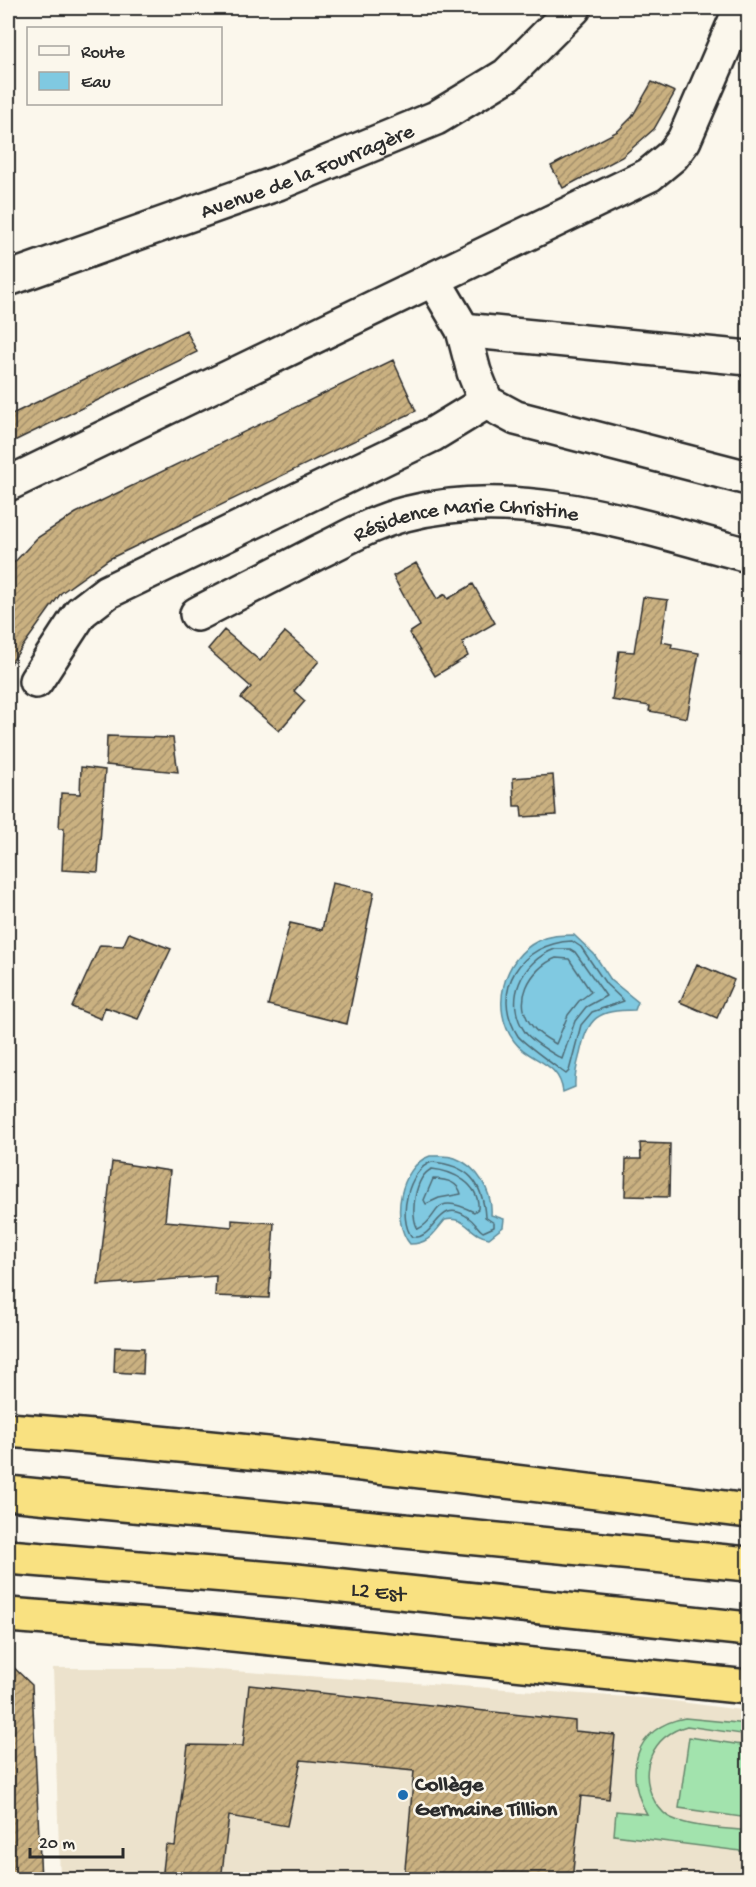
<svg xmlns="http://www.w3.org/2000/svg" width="756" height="1887" font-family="'Gochi Hand',sans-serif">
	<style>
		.built { fill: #ece2cc }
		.grass { fill: #a2e3ad; stroke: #66876c; stroke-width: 1.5 }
		.water { fill: #80c9e1; stroke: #5e8a98; stroke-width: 1.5 }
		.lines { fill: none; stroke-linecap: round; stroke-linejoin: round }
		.shore { stroke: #4d6a74; stroke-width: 1.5 }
		.building { fill: url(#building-hatch); stroke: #2b2b2b; stroke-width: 1.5 }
		.minor-casing { stroke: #2b2b2b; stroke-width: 38 }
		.highway-casing { stroke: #2b2b2b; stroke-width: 38 }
		.minor { stroke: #fbf7ec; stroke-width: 33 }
		.highway { stroke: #f9e181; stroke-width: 33 }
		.poi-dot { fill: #1f6fb2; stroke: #fbf7ec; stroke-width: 2 }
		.labels { text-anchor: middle; stroke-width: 5; stroke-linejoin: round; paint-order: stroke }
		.street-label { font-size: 22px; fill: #2b2b2b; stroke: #fbf7ec }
		.poi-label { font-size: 22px; font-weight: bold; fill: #2b2b2b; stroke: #fbf7ec; text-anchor: start }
	</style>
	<defs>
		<pattern id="building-hatch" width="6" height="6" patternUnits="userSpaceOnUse" patternTransform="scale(1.5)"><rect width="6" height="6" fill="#cab181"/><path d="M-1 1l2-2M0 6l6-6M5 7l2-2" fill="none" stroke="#a4906a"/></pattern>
	</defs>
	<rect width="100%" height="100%" fill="#fbf7ec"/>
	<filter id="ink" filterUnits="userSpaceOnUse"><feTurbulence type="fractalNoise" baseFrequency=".0167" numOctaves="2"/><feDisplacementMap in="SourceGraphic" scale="12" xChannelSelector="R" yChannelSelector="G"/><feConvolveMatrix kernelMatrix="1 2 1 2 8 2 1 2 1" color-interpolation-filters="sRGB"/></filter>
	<g filter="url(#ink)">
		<!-- built -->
		<path class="built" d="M 53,1668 L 185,1668 L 658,1699 L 748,1711 L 748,1879 L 60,1879 Z"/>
		<!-- grass -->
		<path class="grass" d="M 685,1718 L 748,1724 L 748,1735 L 687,1726 C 652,1736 637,1770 655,1802 C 659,1808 664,1815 671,1818 C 693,1828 724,1828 748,1831 L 748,1852 L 614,1835 L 616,1811 L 647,1814 C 623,1773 634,1727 685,1718 Z
			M 689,1737 L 748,1746 L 748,1818 L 679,1808 Z"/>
		<!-- water -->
		<path class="water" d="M 574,935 L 594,954 L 611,980 L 638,1002 L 635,1010 C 597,1010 588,1017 580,1054 C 577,1065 574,1075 575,1087 L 563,1092 C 559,1060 529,1062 514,1041 C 490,1009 503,958 538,941 C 550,935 561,935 574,935 Z
			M 430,1156 C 438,1156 448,1155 455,1158 C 477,1166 493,1192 491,1215 L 504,1219 L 503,1227 L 489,1238 C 470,1236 466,1215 445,1220 C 434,1233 429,1244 410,1244 C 390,1220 400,1166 430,1156 Z"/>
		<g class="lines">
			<!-- shore -->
			<path class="shore" d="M 572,941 L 581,947 L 606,984 L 624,1001 L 592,1012 L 581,1025 L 569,1071 L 566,1074 C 558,1068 522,1042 518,1036 C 489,990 521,943 572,941 Z
				M 555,949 L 570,949 L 575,952 L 606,996 L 586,1007 L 575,1021 L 562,1059 C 552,1053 532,1042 525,1032 C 503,1000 522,961 555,949 Z
				M 556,958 L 569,959 L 591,992 L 579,1001 L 568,1015 L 556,1044 C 549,1040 538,1034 533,1027 C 511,1003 530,968 556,958 Z
				M 432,1162 C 467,1165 483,1181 485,1217 L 494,1223 L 494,1227 L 483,1232 C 477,1228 475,1222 469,1218 C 438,1194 436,1241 412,1237 C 397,1219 408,1169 432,1162 Z
				M 432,1169 C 453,1171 480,1184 478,1209 L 474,1212 C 430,1190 441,1219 418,1229 C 409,1215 415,1176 432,1169 Z
				M 433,1179 C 444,1179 458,1181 461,1194 L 439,1198 L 426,1204 L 424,1200 Z"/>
		</g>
		<!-- building -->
		<path class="building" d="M 652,82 L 675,92 L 654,129 L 622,157 L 563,188 L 551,166 L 618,131 L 632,117 Z
			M 186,330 L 197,352 L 8,444 L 8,416 Z
			M 393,360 L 416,411 L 109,559 L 61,593 L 8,667 L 8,569 L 37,538 L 76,513 Z
			M 416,563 L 437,599 L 445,594 L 448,599 L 473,584 L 495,623 L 462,642 L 468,656 L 435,676 L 409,633 L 420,626 L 393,576 Z
			M 643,597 L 668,600 L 661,642 L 672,644 L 671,648 L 699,653 L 687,718 L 649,711 L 650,706 L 612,700 L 619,651 L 634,652 Z
			M 224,630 L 260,661 L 285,632 L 319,661 L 294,691 L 305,701 L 279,731 L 241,698 L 251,687 L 208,649 Z
			M 107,736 L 173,738 L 178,772 L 106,765 Z
			M 81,767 L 105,770 L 98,872 L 62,870 L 64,828 L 59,828 L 61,793 L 80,794 Z
			M 553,775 L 556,815 L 522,817 L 521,806 L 514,806 L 513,778 Z
			M 332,883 L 374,892 L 347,1024 L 268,1005 L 290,923 L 322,930 Z
			M 129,933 L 171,949 L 138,1019 L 105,1007 L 101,1019 L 72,1007 L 100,945 L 123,946 Z
			M 697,964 L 734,980 L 717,1018 L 680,1002 Z
			M 640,1143 L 670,1144 L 669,1197 L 625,1196 L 626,1159 L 641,1159 Z
			M 112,1162 L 170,1171 L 165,1221 L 232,1227 L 232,1220 L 274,1223 L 269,1298 L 215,1296 L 216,1276 L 98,1285 Z
			M 115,1347 L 144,1348 L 143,1374 L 114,1372 Z
			M 8,1662 L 32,1685 L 41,1880 L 8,1880 Z
			M 249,1685 L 575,1721 L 575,1731 L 615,1735 L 609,1799 L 581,1796 L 572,1880 L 404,1880 L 414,1771 L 301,1760 L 287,1826 L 229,1816 L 221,1880 L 162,1880 L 166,1845 L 175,1846 L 188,1745 L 243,1746 Z"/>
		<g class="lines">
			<defs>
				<g id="minor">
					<path id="s1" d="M 8,279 L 278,183 L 436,118 L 507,75 L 574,8"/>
					<path d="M 433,279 L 463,330 L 474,372 L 486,402 L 516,418 L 748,478"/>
					<path d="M 463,330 L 748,358"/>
					<path d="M 8,484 L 649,175 L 672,156 L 684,140 L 741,8"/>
					<path id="s2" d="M 197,614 C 237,593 278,573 318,552 C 347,538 374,522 405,514 C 520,484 638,526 748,555"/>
					<path d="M 36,681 L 81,612 L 107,592 L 432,435 L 486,402"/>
				</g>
				<g id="highway">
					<path d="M 8,1430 C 255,1449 502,1480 748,1511"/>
					<path d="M 8,1493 L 748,1564"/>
					<path id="s3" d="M 8,1557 L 296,1581 L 748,1629"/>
					<path d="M 8,1615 L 164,1627 L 748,1687"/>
				</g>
			</defs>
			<!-- minor casing -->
			<use href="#minor" class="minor-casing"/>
			<!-- highway casing -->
			<use href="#highway" class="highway-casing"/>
			<!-- minor -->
			<use href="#minor" class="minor"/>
			<!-- highway -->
			<use href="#highway" class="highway"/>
		</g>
	</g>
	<!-- markers -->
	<circle class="poi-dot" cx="403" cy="1795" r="6"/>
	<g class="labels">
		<!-- street labels -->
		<g class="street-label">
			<text dy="8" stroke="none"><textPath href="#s1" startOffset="318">Avenue de la Fourragère</textPath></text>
			<text dy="8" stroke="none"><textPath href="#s2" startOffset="291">Résidence Marie Christine</textPath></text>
			<text dy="8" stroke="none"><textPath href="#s3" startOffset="372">L2 Est</textPath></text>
		</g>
		<!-- poi labels -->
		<g class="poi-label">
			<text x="415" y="1790">Collège<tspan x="415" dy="25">Germaine Tillion</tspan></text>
		</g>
	</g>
	<!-- margin -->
	<rect width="756" height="1887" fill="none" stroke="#fbf7ec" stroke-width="30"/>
	<rect x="15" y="15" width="726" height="1857" fill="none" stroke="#2b2b2b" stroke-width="2" filter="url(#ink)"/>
	<!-- legend -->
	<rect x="27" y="27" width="195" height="78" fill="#fbf7ec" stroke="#a8a59f" stroke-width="1.5"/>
	<rect x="39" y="46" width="30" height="9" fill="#fbf7ec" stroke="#a8a59f" stroke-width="1.5"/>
	<text x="81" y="57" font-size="18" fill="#2b2b2b">Route</text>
	<rect x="39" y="72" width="30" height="18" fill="#80c9e1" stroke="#a8a59f" stroke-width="1.5"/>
	<text x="81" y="87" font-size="18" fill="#2b2b2b">Eau</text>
	<!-- scale -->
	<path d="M30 1848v9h93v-9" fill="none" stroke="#2b2b2b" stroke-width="3"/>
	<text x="39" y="1848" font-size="18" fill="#2b2b2b" stroke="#fbf7ec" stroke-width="4.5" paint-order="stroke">20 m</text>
</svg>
